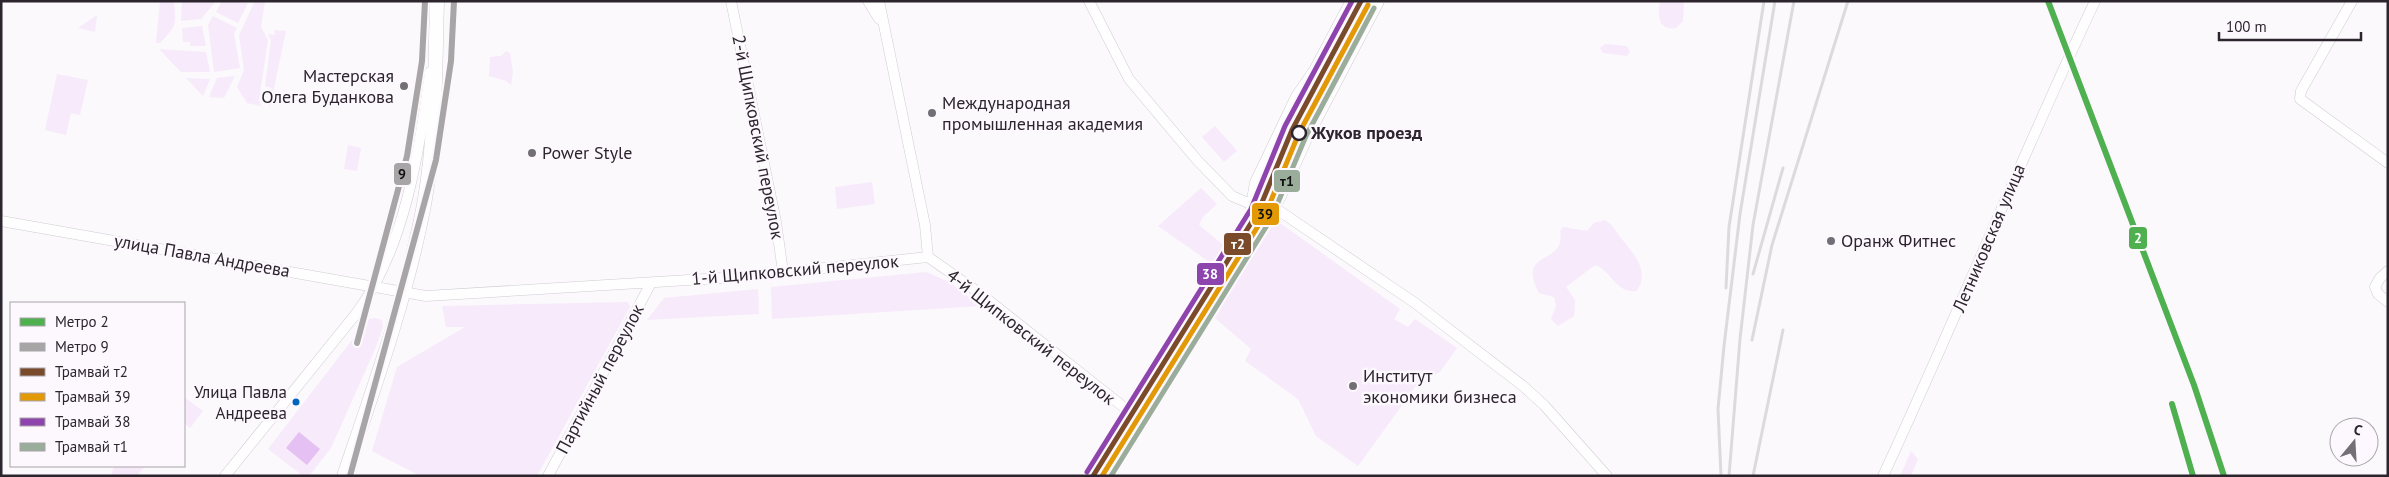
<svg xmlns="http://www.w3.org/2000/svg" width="2389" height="477" font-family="'PT Sans',sans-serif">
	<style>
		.green { fill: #f7eafb }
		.water { fill: #e5c0f2 }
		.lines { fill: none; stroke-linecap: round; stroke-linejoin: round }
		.minor-casing { stroke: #d0ccd2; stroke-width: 11 }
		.major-casing { stroke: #d0ccd2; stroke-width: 15 }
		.minor { stroke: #fefeff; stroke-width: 10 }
		.major { stroke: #fefeff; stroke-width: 14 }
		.rail { stroke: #dcdbdc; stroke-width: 3 }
		.tram-1-casing { stroke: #fcf8fd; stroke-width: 9 }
		.tram-2-casing { stroke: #fcf8fd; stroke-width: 9 }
		.tram-3-casing { stroke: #fcf8fd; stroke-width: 9 }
		.tram-4-casing { stroke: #fcf8fd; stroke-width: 9 }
		.tram-1 { stroke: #7a4b2a; stroke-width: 5 }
		.tram-2 { stroke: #e39905; stroke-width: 5 }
		.tram-3 { stroke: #8e44ad; stroke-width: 5 }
		.tram-4 { stroke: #9aac9a; stroke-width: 5 }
		.metro-1-casing { stroke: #fcf8fd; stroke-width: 10 }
		.metro-2-casing { stroke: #fcf8fd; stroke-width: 10 }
		.metro-1 { stroke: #4fb04f; stroke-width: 6 }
		.metro-2 { stroke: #a7a5a6; stroke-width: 6 }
		.poi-dot { fill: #746f76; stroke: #fcf8fd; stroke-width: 2 }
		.stop-dot { fill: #fcf8fd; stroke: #2c252e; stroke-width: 2.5 }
		.bus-dot { fill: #0065bd; stroke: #fcf8fd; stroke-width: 2 }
		.labels { text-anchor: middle; stroke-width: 5; stroke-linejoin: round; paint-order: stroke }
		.bus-label { font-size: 17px; fill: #2c252e; stroke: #fcf8fd; text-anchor: end }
		.poi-label { font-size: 18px; fill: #2c252e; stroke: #fcf8fd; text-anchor: start }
		.stop-label { font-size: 18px; font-weight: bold; fill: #2c252e; stroke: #fcf8fd; text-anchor: start }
		.street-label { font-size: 18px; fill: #2c252e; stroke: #fcf8fd }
		.line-badge { stroke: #fcf8fd; stroke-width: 2 }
		.badge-label { font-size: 14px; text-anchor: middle; font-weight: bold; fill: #fff }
		.pale-badge-label { font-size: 14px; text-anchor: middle; font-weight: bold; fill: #111 }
	</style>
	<rect width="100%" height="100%" fill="#fbf9fc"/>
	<!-- green -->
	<path class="green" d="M 160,1 L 174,1 C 176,26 177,25 160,43 L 156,43 Z
		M 182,1 L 216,1 L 201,19 L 181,21 Z
		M 222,1 L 248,3 L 238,23 L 216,12 Z
		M 255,1 L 265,1 L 261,27 L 268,40 L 259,100 L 261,106 L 247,103 L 237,87 L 244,70 L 239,35 Z
		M 1660,1 L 1684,1 L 1683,21 L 1676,28 C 1657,30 1658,16 1660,1 Z
		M 97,15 L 95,32 L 78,28 Z
		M 213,16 L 237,28 L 234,34 L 240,68 L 214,72 L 208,25 Z
		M 202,26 L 206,46 L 190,46 L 190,42 L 183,42 L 182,28 Z
		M 274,30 L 286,31 L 270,107 L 268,105 L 272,88 L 265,86 L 271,41 L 268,34 L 275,35 Z
		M 1605,44 L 1627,46 L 1630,52 L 1627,56 L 1603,53 L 1600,48 Z
		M 159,49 L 206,52 L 210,72 L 181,72 Z
		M 506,51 L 510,53 L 513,72 L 511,85 L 506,81 L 489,76 L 490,57 L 501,56 Z
		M 57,74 L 88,80 L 80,115 L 71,113 L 66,135 L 45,130 Z
		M 235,76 L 224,98 L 209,97 L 217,78 Z
		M 186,78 L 210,79 L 203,96 Z
		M 1215,126 L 1237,151 L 1224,162 L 1202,137 Z
		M 348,145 L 361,148 L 357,171 L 344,169 Z
		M 872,182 L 875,204 L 837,209 L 835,187 Z
		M 1201,188 L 1217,204 L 1203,217 L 1199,225 L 1227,248 L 1215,266 L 1158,226 Z
		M 1273,218 L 1400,309 L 1394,319 L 1408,327 L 1415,319 L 1457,348 L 1440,372 L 1418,383 L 1358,466 L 1316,436 L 1298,399 L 1245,361 L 1251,349 L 1215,318 Z
		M 1605,220 C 1612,224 1616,231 1621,238 C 1634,254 1650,271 1637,291 C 1616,294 1612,271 1595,265 L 1566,287 L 1575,300 L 1574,316 L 1558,326 L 1551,319 L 1556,306 L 1554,297 L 1539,293 C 1515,248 1567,267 1560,231 L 1563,227 L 1587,231 L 1594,223 Z
		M 926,272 L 949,282 L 981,306 L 772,319 L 771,287 Z
		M 758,289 L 759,314 L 647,320 L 664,298 Z
		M 628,302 L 630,307 L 537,476 L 420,476 L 372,451 L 397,367 L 465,327 L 446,327 L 442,306 Z
		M 375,318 L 382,320 L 383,327 L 376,347 L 331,448 L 309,476 L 303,476 L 268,449 L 362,327 L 369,319 Z
		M 184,397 L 203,411 L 190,428 L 184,423 Z
		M 1911,451 L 1918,459 L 1911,476 L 1900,476 Z
		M 114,466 L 145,466 L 137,476 L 111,476 Z"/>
	<!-- water -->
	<path class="water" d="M 299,432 L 320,449 L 307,465 L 286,448 Z"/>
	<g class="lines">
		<defs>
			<path id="minor" d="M 731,1 L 776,222 L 783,272
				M 868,1 L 879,19
				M 879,1 L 925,225 L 928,257
				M 1089,1 L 1129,79 L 1197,160 L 1232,196 L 1253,205 L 1278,210 L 1415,303 L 1523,386 L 1544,405 L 1607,476
				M 2352,1 L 2301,91 L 2300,99 L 2388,163
				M 1,221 L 426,296 L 738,277 L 928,257
				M 928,257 L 978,292 L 1135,416
				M 2388,271 L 2380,278 L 2375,287 L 2378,294 L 2388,302
				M 225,476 L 355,315 C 405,250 419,151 430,72
				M 548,476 L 651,283
				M 1883,476 C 1956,319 2021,158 2095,1"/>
			<path id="major" d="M 1254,225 L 1253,205 L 1257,183 L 1298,97 L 1316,71 L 1353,1
				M 344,476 C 375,385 408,293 425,199 C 436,134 435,67 437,1
				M 1097,476 L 1254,225 L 1278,198 L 1306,136 L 1377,1"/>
		</defs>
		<!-- minor casing -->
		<use href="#minor" class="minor-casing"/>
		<!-- major casing -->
		<use href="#major" class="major-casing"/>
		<!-- minor -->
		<use href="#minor" class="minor"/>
		<!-- major -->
		<use href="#major" class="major"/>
		<!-- rail -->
		<path class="rail" d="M 1753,274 L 1783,168
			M 1726,288 L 1729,227 L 1764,1
			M 1752,340 L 1772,245 L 1848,1
			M 1721,476 L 1718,409 L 1724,346 L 1740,214 L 1775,1
			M 1729,476 L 1740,339 L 1753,225 L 1794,1
			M 1753,476 L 1783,330"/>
		<defs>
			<path id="tram-1" d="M 1093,476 L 1258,212 L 1292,130 L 1361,1"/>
			<path id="tram-2" d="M 1102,476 L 1265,215 L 1299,133 L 1368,5"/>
			<path id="tram-3" d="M 1087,472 L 1251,209 L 1285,126 L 1352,1"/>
			<path id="tram-4" d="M 1111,476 L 1271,219 L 1306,136 L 1374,8"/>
		</defs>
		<!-- tram-1 casing -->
		<use href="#tram-1" class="tram-1-casing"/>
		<!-- tram-2 casing -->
		<use href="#tram-2" class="tram-2-casing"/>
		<!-- tram-3 casing -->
		<use href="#tram-3" class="tram-3-casing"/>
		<!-- tram-4 casing -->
		<use href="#tram-4" class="tram-4-casing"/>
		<!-- tram-1 -->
		<use href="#tram-1" class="tram-1"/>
		<!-- tram-2 -->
		<use href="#tram-2" class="tram-2"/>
		<!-- tram-3 -->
		<use href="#tram-3" class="tram-3"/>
		<!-- tram-4 -->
		<use href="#tram-4" class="tram-4"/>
		<defs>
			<path id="metro-1" d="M 2048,1 L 2194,385 L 2224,476
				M 2172,404 L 2193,476"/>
			<path id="metro-2" d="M 357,343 L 407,156 L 422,61 L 425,1
				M 350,476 L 436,160 L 451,61 L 454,1"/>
		</defs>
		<!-- metro-1 casing -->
		<use href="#metro-1" class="metro-1-casing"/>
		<!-- metro-2 casing -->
		<use href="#metro-2" class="metro-2-casing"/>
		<!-- metro-1 -->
		<use href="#metro-1" class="metro-1"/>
		<!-- metro-2 -->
		<use href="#metro-2" class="metro-2"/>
	</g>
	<!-- markers -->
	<g class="poi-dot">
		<circle cx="404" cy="86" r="5"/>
		<circle cx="932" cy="113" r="5"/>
		<circle cx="532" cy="153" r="5"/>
		<circle cx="1831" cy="241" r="5"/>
		<circle cx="1353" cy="386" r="5"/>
	</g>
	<circle class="stop-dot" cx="1299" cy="133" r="7"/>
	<circle class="bus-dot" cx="296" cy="402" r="4.5"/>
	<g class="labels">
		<!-- bus labels -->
		<g class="bus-label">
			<text x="287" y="398">Улица Павла<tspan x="287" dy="21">Андреева</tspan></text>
		</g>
		<!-- poi labels -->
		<g class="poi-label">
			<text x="394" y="82" text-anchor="end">Мастерская<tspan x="394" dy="21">Олега Буданкова</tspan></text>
			<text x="942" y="109">Международная<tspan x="942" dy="21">промышленная академия</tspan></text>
			<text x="542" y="159">Power Style</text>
			<text x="1841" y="247">Оранж Фитнес</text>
			<text x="1363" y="382">Институт<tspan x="1363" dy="21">экономики бизнеса</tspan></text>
		</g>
		<!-- stop labels -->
		<g class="stop-label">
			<text x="1311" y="139">Жуков проезд</text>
		</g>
		<!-- street labels -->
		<g class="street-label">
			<text transform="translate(758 137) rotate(79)" y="6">2-й Щипковский переулок</text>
			<text transform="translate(1989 238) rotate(-67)" y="6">Летниковская улица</text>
			<text transform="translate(202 256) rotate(10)" y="6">улица Павла Андреева</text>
			<text transform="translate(795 270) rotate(-5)" y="6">1-й Щипковский переулок</text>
			<text transform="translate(1031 337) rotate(38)" y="6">4-й Щипковский переулок</text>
			<text transform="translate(600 379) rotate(-62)" y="6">Партийный переулок</text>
		</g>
	</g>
	<g class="line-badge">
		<rect x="393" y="162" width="19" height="24" rx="5" fill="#a7a5a6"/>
		<rect x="1273" y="169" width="28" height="24" rx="5" fill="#9aac9a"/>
		<rect x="1251" y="202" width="29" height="24" rx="5" fill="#e39905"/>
		<rect x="2128" y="226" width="20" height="24" rx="5" fill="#4fb04f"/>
		<rect x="1223" y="232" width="29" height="24" rx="5" fill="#7a4b2a"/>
		<rect x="1196" y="262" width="29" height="24" rx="5" fill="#8e44ad"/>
	</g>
	<g class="badge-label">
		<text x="2138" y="243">2</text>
		<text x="1238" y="249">т2</text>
		<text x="1210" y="279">38</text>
	</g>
	<g class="pale-badge-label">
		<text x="402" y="179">9</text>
		<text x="1287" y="186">т1</text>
		<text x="1265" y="219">39</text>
	</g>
	<!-- border -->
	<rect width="2389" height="477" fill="none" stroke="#2c252e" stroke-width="5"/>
	<!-- legend -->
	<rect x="10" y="302" width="175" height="165" fill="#fcf8fd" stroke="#a9a4aa"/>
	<rect x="20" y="318" width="25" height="8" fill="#4fb04f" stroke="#a9a4aa"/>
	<text x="55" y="327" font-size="15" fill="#2c252e">Метро 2</text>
	<rect x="20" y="343" width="25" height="8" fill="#a7a5a6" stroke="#a9a4aa"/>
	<text x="55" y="352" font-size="15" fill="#2c252e">Метро 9</text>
	<rect x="20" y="368" width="25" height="8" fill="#7a4b2a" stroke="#a9a4aa"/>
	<text x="55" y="377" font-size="15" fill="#2c252e">Трамвай т2</text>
	<rect x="20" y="393" width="25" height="8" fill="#e39905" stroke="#a9a4aa"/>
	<text x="55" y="402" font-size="15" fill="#2c252e">Трамвай 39</text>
	<rect x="20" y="418" width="25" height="8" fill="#8e44ad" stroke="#a9a4aa"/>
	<text x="55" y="427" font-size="15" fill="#2c252e">Трамвай 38</text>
	<rect x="20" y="443" width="25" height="8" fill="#9aac9a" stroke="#a9a4aa"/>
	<text x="55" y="452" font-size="15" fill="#2c252e">Трамвай т1</text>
	<!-- north arrow -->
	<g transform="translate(2354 442) rotate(18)"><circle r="24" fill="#fcf8fd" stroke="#a9a4aa"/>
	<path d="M0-4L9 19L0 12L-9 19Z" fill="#746f76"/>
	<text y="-8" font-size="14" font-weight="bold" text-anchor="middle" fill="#2c252e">С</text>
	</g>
	<!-- scale -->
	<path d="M2219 32v8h142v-8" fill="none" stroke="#2c252e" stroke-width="2.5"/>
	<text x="2226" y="32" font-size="15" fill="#2c252e" stroke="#fcf8fd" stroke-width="4" paint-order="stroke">100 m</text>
</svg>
